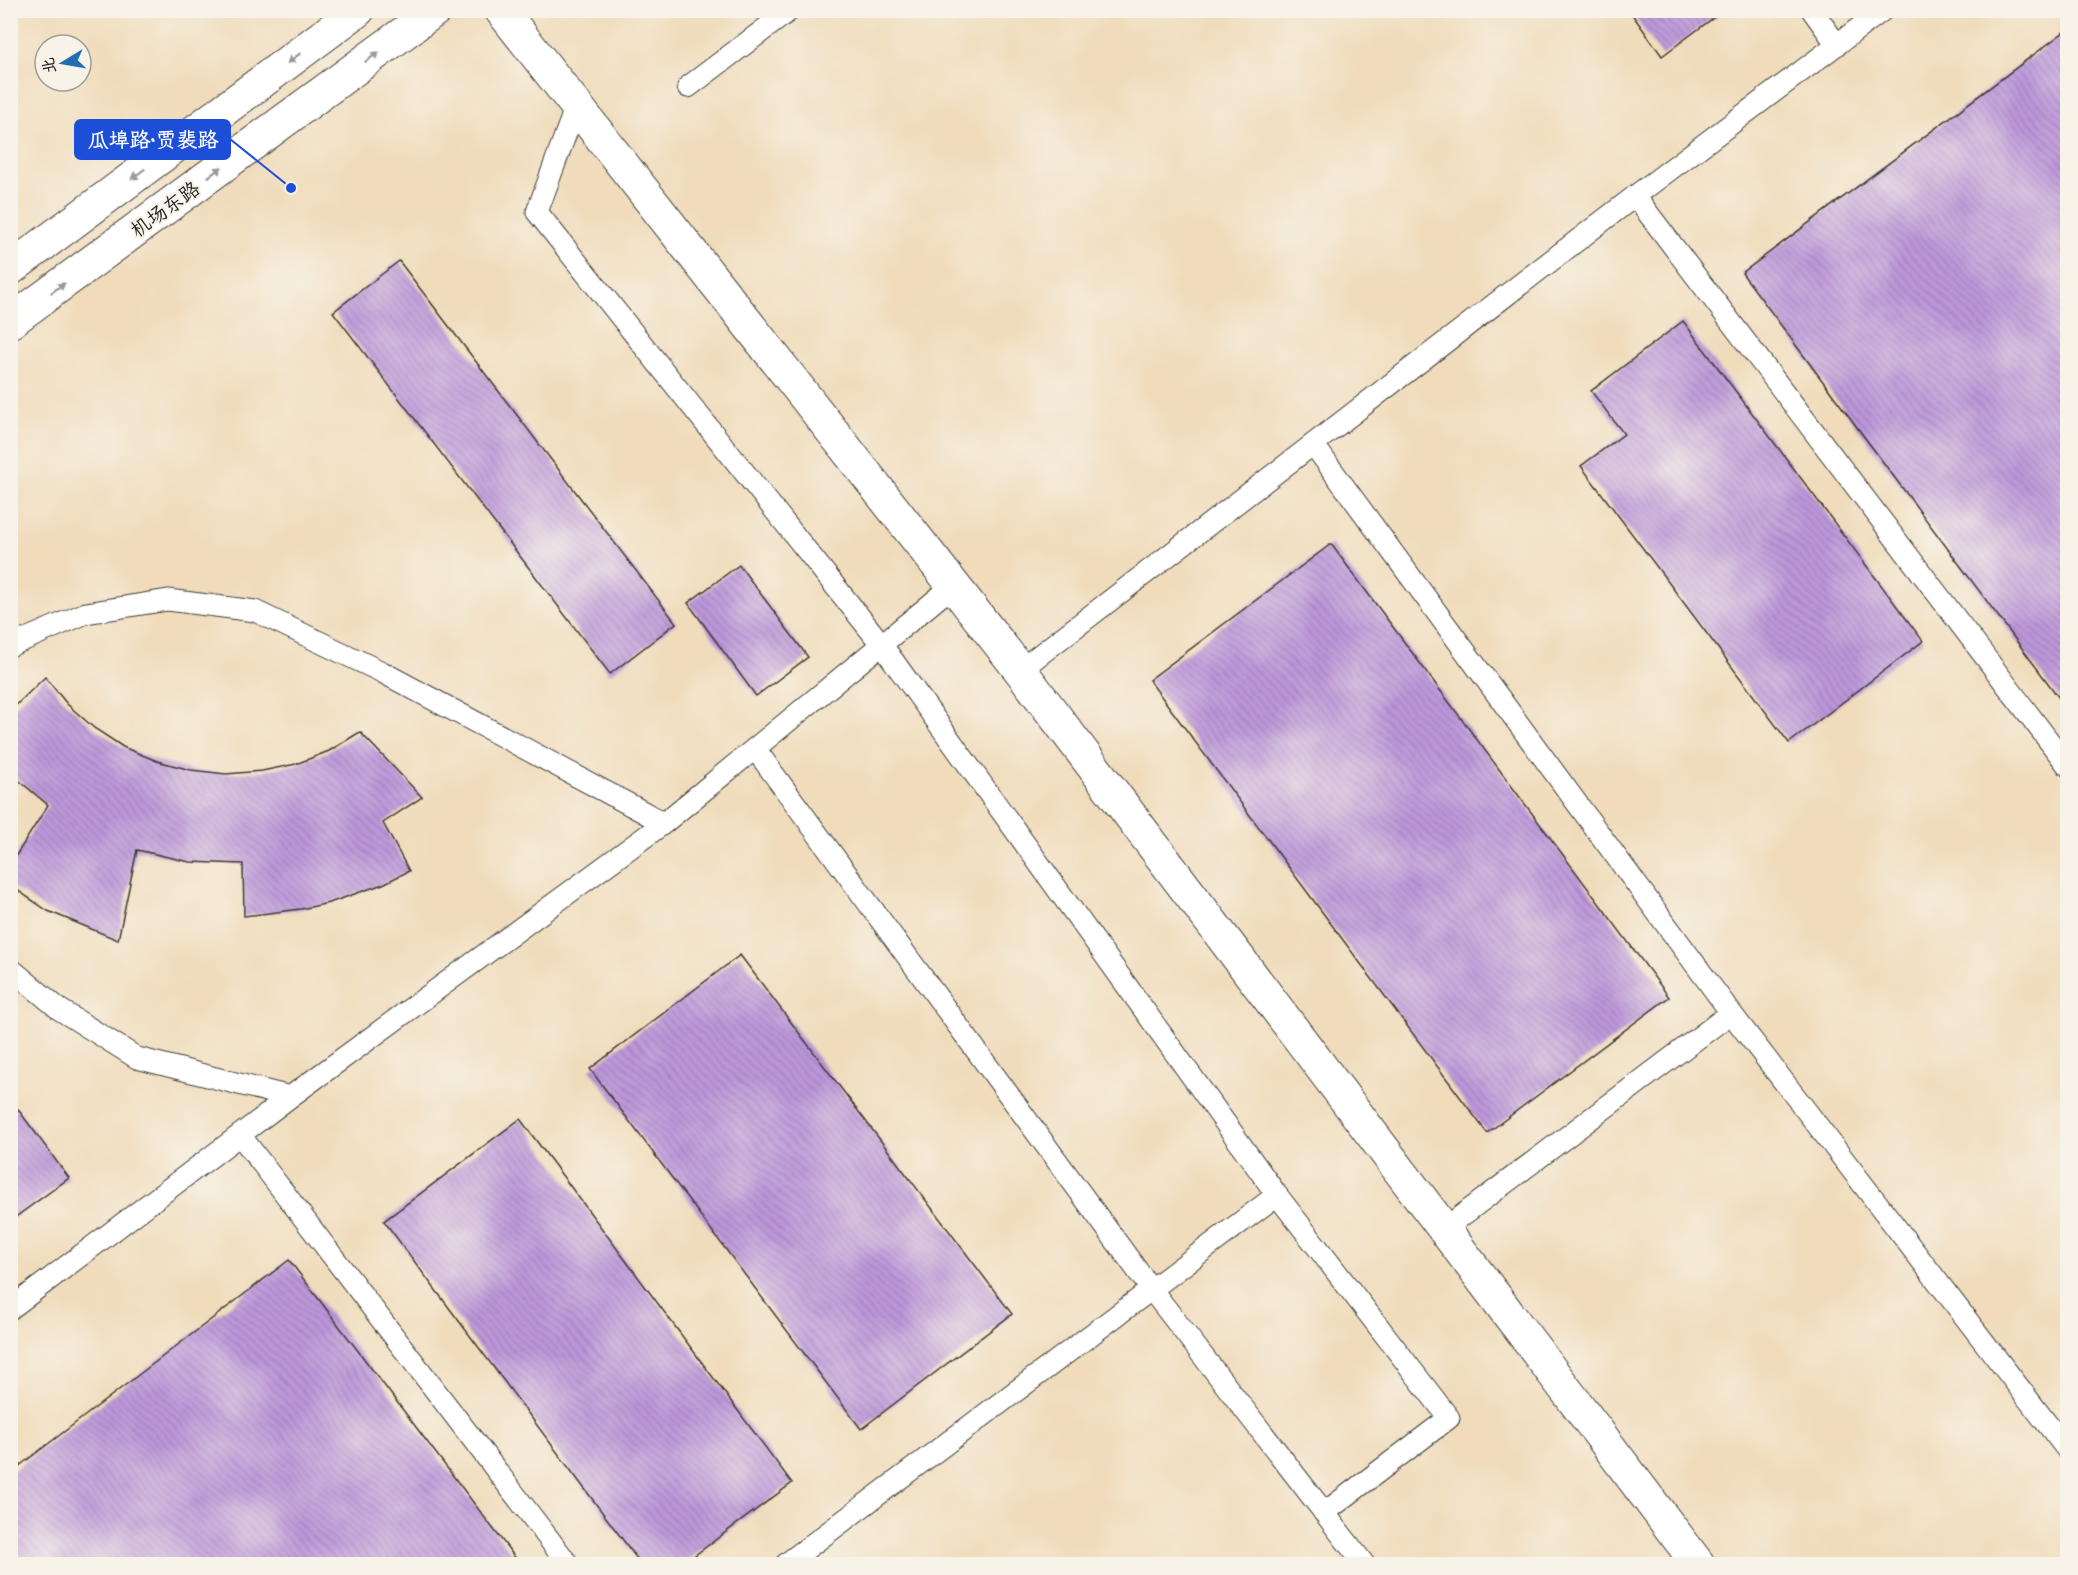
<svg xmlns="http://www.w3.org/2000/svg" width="2078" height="1575" font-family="Kalam,'LXGW WenKai TC',sans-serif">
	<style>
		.building { fill: url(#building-back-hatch) }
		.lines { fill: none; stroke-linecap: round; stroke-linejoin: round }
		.service-casing { stroke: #3c3934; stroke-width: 23 }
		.minor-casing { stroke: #3c3934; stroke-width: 35 }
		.primary-casing { stroke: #3c3934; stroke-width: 35 }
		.service { stroke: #fff; stroke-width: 21 }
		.minor { stroke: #fff; stroke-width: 33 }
		.primary { stroke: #fff; stroke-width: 33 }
		.oneway { fill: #999 }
		.labels { text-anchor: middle; stroke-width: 4.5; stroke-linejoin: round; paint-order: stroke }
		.street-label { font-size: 20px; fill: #1c1c1c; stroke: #f7f3e8 }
		.leader { fill: none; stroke: #1d4ed8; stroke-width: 2 }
		.callout-dot { fill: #1d4ed8; stroke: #f7f3e8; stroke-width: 2 }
		.callout { fill: #1d4ed8; stroke: #1d4ed8; stroke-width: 2 }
		.callout-label { font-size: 21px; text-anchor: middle; font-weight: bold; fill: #fff }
	</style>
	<defs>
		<pattern id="building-back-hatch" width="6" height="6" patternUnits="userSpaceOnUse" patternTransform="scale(1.5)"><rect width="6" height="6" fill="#bd97db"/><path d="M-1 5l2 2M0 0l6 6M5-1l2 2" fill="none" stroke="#997ab1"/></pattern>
	</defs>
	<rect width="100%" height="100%" fill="#f7f3e8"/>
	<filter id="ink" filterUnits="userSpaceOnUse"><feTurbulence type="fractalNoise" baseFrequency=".0167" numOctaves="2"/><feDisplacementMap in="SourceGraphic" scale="12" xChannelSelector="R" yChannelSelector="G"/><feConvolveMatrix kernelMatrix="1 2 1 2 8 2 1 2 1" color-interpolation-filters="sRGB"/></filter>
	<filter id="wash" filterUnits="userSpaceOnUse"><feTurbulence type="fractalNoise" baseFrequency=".008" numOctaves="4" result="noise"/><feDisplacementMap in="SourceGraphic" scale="24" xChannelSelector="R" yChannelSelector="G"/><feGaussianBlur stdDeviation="1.35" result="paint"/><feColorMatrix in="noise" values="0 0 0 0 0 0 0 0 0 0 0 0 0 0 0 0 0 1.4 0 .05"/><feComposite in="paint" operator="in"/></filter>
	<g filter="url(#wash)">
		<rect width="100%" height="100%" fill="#f0dcbb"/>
		<g id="blocks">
			<!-- building -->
			<path class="building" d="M 1629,10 L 1724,10 L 1662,56 Z
				M 2068,29 L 2068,710 L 1742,273 Z
				M 399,261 L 676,623 L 610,674 L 333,312 Z
				M 1683,321 L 1923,641 L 1789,743 L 1581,466 L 1624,434 L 1591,391 Z
				M 1331,544 L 1669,997 L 1487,1133 L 1149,680 Z
				M 739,565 L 808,657 L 756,696 L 688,603 Z
				M 45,677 L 67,704 L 94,728 L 123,747 L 157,761 L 191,770 L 226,774 L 262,771 L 296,764 L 329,751 L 360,732 L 422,797 L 383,823 L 409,871 L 383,884 L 329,903 L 301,909 L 244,916 L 243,864 L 190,862 L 137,850 L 118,940 L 48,911 L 10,885 L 10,865 L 48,805 L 10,773 L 10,711 Z
				M 740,955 L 1012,1314 L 861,1429 L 590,1069 Z
				M 17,1108 L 69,1178 L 10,1221 L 10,1113 Z
				M 520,1119 L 792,1483 L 683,1564 L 641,1564 L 384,1221 Z
				M 289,1260 L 520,1564 L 10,1564 L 10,1473 Z"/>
		</g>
	</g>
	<g filter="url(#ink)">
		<use href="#blocks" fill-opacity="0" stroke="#3c3934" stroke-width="1.5"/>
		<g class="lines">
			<defs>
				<path id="service" d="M 1812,10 L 1837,45
					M 688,87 L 790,10
					M 576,106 L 537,212 L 882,645 L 1277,1195 L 1449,1418 L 1324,1513
					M 1635,196 L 2068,766
					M 1313,444 L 1731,1013 L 2068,1451
					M 10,646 L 86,613 L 168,600 L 255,611 L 382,672 L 664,823
					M 1020,670 L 1635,196 L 1883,10
					M 756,750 L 1151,1289 L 1364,1564
					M 10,968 L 59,1009 L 137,1058 L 290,1097
					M 240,1135 L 568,1564
					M 1444,1229 L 1731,1013
					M 10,1309 L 290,1097 L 664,823 L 954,585
					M 786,1564 L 1277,1195"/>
				<path id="minor" d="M 501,10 L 1020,670 L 1698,1564"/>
				<path id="primary" d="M 10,269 L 358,10
					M 10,322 L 435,10"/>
			</defs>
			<!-- service casing -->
			<use href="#service" class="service-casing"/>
			<!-- minor casing -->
			<use href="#minor" class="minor-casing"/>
			<!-- primary casing -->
			<use href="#primary" class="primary-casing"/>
			<!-- service -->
			<use href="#service" class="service"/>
			<!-- minor -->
			<use href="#minor" class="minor"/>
			<!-- primary -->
			<use href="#primary" class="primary"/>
		</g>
		<!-- one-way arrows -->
		<defs><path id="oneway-solid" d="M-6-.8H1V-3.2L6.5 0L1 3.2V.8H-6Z" transform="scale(1.5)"/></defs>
		<g class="oneway">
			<use href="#oneway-solid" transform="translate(372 57) rotate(-36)"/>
			<use href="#oneway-solid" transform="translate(294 58) rotate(143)"/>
			<use href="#oneway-solid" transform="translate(215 172) rotate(-36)"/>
			<use href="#oneway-solid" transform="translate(138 174) rotate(143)"/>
			<use href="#oneway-solid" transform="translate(58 288) rotate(-36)"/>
		</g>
	</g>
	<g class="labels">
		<!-- street labels -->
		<g class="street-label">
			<text transform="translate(165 209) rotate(-36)" y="7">机场东路</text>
		</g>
	</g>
	<!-- callouts -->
	<path class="leader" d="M291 188L230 139"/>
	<circle class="callout-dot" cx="291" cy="188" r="6"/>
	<rect class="callout" x="75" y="120" width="155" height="39" rx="6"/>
	<g class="callout-label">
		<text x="153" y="147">瓜埠路·贾裴路</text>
	</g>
	<!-- margin -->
	<rect width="2078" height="1575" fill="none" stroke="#f7f3e8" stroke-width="36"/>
	<!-- north arrow -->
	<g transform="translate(63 63) rotate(259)"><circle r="28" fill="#f7f3e8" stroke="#9f9d96" stroke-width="1.5"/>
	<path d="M0-4.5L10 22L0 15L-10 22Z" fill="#1f6fb2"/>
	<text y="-9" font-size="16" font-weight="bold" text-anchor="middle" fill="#1c1c1c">北</text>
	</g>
</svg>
